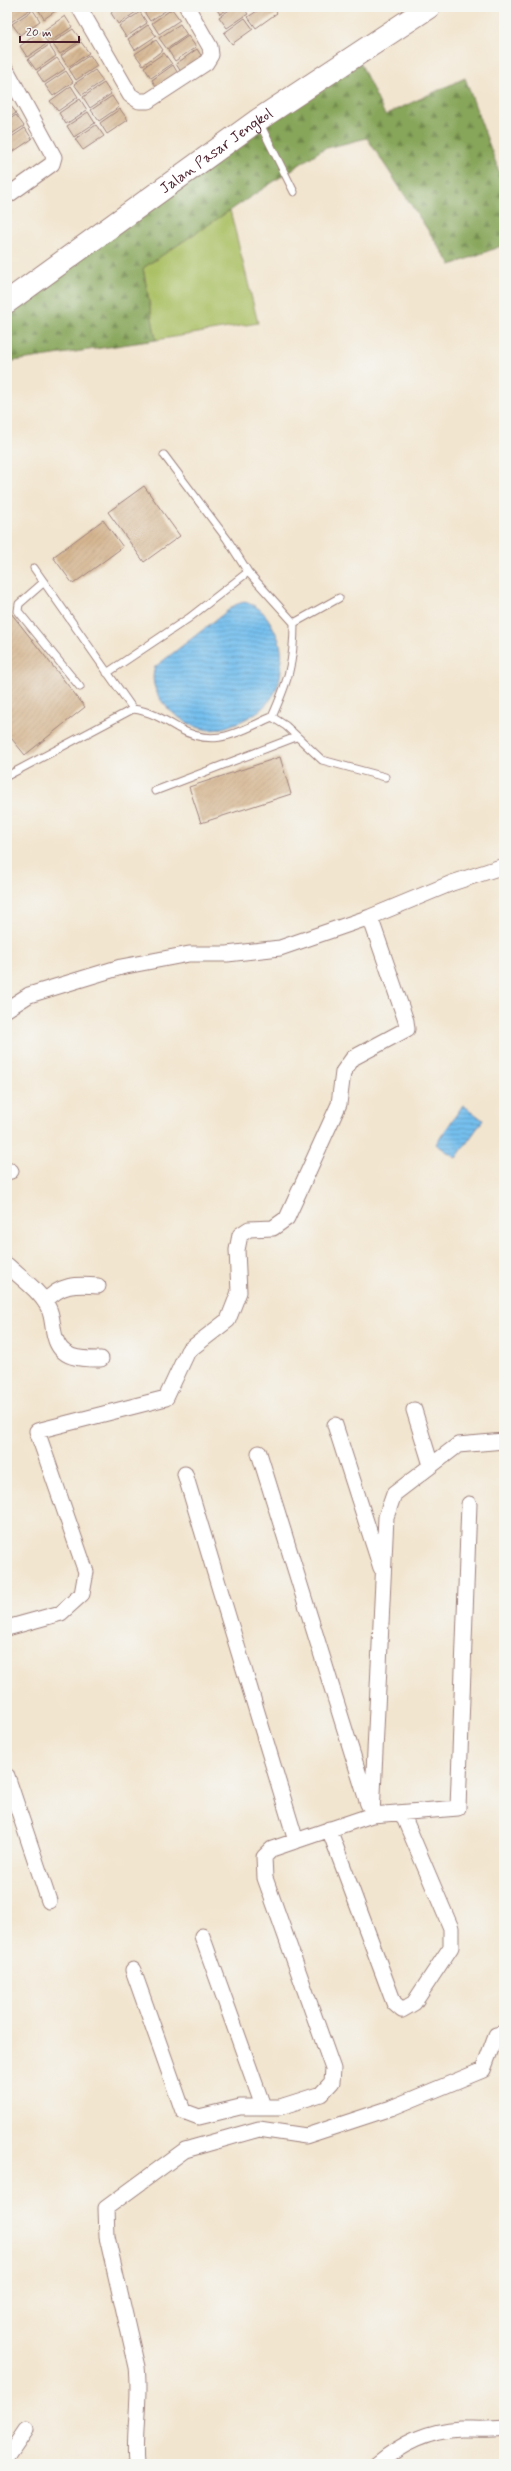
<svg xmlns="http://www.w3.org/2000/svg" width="511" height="2471" font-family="Mynerve,sans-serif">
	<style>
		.grass { fill: #aac064; stroke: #7a7048 }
		.forest { fill: url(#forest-firs); stroke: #686242 }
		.water { fill: url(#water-rules); stroke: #606f8c }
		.building { fill: url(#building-hatch) }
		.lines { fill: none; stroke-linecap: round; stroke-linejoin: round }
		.service-casing { stroke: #9e827d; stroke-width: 9 }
		.minor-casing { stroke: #9e827d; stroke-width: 17 }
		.primary-casing { stroke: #9e827d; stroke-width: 24 }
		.service { stroke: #fff; stroke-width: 7 }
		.minor { stroke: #fff; stroke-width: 15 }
		.primary { stroke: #fff; stroke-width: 22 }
		.labels { text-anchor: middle; stroke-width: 3.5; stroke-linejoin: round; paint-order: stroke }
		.street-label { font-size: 15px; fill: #4a1f2b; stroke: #f6f6f2 }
	</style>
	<defs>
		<pattern id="forest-firs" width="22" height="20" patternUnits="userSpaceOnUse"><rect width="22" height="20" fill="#87a65a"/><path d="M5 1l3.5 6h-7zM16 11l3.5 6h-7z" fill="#70874b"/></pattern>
		<pattern id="water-rules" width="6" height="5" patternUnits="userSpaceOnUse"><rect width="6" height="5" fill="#75bfee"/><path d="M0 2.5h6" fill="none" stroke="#629bc1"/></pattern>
		<pattern id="building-hatch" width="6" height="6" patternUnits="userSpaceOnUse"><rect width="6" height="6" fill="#d5b691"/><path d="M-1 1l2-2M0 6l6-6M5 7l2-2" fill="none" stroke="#b89c7d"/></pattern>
	</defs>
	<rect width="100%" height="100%" fill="#f6f6f2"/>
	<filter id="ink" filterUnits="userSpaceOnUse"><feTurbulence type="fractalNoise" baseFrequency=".025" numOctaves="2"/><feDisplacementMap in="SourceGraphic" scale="8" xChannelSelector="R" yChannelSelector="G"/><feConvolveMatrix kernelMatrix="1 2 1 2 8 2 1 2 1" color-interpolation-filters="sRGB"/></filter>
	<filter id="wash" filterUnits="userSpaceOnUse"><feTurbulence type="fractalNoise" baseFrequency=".012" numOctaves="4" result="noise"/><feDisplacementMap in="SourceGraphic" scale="16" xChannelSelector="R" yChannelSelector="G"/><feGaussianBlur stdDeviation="0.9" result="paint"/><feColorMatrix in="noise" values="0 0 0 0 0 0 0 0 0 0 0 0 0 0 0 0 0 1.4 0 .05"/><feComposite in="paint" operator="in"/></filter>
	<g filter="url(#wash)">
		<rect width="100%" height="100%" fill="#f2e5cf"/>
		<!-- grass -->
		<path class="grass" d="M 230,210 L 258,323 L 156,340 L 143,268 Z"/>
		<!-- forest -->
		<path class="forest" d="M 355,52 L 385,115 L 465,78 L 504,185 L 504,245 L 451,265 L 367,138 L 323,149 L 143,268 L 156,340 L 7,362 L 7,302 Z"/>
		<!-- water -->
		<path class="water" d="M 244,602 C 263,606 271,622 278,638 C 282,648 282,657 281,668 C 280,698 260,714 234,724 C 225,727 214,732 204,729 C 178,723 145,695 155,667 L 235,605 Z
			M 463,1105 L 483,1120 L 456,1158 L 436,1144 Z"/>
		<g id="blocks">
			<!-- building -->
			<path class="building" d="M 10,7 L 31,7 L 32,8 L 11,22 L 7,16 L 7,9 Z
				M 37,7 L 61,7 L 44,19 Z
				M 119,7 L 137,7 L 139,10 L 118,24 L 111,13 Z
				M 147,7 L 171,7 L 150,21 L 143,10 Z
				M 215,7 L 231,7 L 220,14 Z
				M 234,7 L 243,7 L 248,14 L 227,28 L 219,17 Z
				M 263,7 L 272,7 L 277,13 L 256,28 L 248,17 Z
				M 172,9 L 180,20 L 159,34 L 152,23 Z
				M 33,10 L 40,21 L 20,35 L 12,24 Z
				M 140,12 L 147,23 L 126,37 L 119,26 Z
				M 65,16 L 72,27 L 51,41 L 44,30 Z
				M 245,18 L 253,29 L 232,44 L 224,33 Z
				M 180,24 L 187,35 L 167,49 L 159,38 Z
				M 148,25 L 156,36 L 135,50 L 128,39 Z
				M 73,29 L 81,40 L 60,54 L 52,43 Z
				M 40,32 L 48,43 L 27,57 L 20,46 Z
				M 188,36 L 196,47 L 175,61 L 168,50 Z
				M 156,40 L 163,50 L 143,65 L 135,54 Z
				M 81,42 L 89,53 L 68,67 L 61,56 Z
				M 49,45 L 56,56 L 36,70 L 28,59 Z
				M 197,49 L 204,60 L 183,75 L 176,64 Z
				M 164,53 L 172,64 L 151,78 L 144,67 Z
				M 90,55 L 97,66 L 76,80 L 69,69 Z
				M 57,58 L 65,69 L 44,83 L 37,72 Z
				M 173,65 L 180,77 L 159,91 L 152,80 Z
				M 95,70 L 103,81 L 82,95 L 74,84 Z
				M 66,71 L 73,82 L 53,96 L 45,85 Z
				M 104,83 L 111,94 L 90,108 L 83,97 Z
				M 71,86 L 78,97 L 58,111 L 50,101 Z
				M 112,96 L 119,107 L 99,121 L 91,110 Z
				M 80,99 L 87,110 L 66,124 L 59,113 Z
				M 8,102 L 16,113 L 7,119 L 7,103 Z
				M 120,109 L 128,120 L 107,134 L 100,123 Z
				M 88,112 L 95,123 L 74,137 L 67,126 Z
				M 16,115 L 24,126 L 7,137 L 7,121 Z
				M 96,125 L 104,136 L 83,150 L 75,139 Z
				M 25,128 L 32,139 L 11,153 L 7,146 L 7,140 Z
				M 144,486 L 180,536 L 144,562 L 108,512 Z
				M 103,520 L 123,547 L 73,584 L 53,557 Z
				M 7,608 L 85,707 L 25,755 L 7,733 Z
				M 280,757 L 291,794 L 201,823 L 189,787 Z"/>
		</g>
	</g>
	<g filter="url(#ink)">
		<use href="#blocks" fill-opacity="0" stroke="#9e827d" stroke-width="1"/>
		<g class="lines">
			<defs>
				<path id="service" d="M 259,122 L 294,192
					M 34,568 L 133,709
					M 248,572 L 294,623 C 294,663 288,681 272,717
					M 44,582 L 19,604 L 18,611 L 80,687
					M 294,623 L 339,598
					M 107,673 L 189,618 L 248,572 L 227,539 L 164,455
					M 7,776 L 133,709 C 150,711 163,719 178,728 C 215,749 237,732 272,717 L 286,726 L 322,760 L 385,777
					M 155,791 L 296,737"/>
				<path id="minor" d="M 79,7 L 130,95 L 139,101 L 148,101 L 206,63 L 211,55 L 210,47 L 187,7
					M 7,71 L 54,157 L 52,164 L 7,196
					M 7,1009 L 29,995 L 121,967 L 189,954 L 227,954 L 280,948 L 370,917 L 452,883 L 504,866
					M 7,1172 L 11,1171
					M 7,1265 C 20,1277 40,1291 48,1307 C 53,1316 52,1327 55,1337 C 61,1360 82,1359 101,1359
					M 45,1302 C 60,1284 76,1284 98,1286
					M 414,1410 L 431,1465
					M 335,1425 L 381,1568
					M 259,1453 L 368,1804
					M 185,1474 L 296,1841
					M 7,1628 L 61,1613 L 82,1594 L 86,1572 L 37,1431 L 166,1398 L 188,1351 L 228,1320 L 239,1292 L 237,1250 L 240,1235 L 249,1229 L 273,1228 L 287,1218 L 339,1104 L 343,1072 L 353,1058 L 407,1029 L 406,1021 L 370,917
					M 7,1776 L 49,1901
					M 372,1815 L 386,1517 L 394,1494 L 458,1445 L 504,1441
					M 329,1829 L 394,2003 L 402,2010 L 414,2003 L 451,1947 L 451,1928 L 402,1813
					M 202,1936 L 263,2106
					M 133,1970 L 183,2111 L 199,2117 L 240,2107 L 280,2107 L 321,2094 L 332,2082 L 333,2069 L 265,1878 L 264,1857 L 272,1849 L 372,1815 L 458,1808 L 469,1504
					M 7,2458 L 26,2430
					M 136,2464 C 133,2432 141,2400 137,2367 L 107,2237 L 106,2208 L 185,2150 L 259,2129 L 306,2136 L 391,2108 L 483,2070 L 496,2035 L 504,2033
					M 377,2464 C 403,2443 427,2431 461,2429 C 475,2429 490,2430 504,2428"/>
				<g id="primary">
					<path id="s1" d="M 7,302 L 258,120 L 429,7"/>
				</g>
			</defs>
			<!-- service casing -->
			<use href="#service" class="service-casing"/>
			<!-- minor casing -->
			<use href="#minor" class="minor-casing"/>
			<!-- primary casing -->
			<use href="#primary" class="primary-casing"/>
			<!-- service -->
			<use href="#service" class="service"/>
			<!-- minor -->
			<use href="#minor" class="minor"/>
			<!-- primary -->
			<use href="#primary" class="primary"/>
		</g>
	</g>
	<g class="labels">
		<!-- street labels -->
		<g class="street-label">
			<text dy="5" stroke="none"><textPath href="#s1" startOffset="258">Jalan Pasar Jengkol</textPath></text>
		</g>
	</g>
	<!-- margin -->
	<rect width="511" height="2471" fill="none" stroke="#f6f6f2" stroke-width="24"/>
	<!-- scale -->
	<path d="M20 36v6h59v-6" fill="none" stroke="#4a1f2b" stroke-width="2"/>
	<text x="26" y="36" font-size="12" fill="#4a1f2b" stroke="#f6f6f2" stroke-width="3" paint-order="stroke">20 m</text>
</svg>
